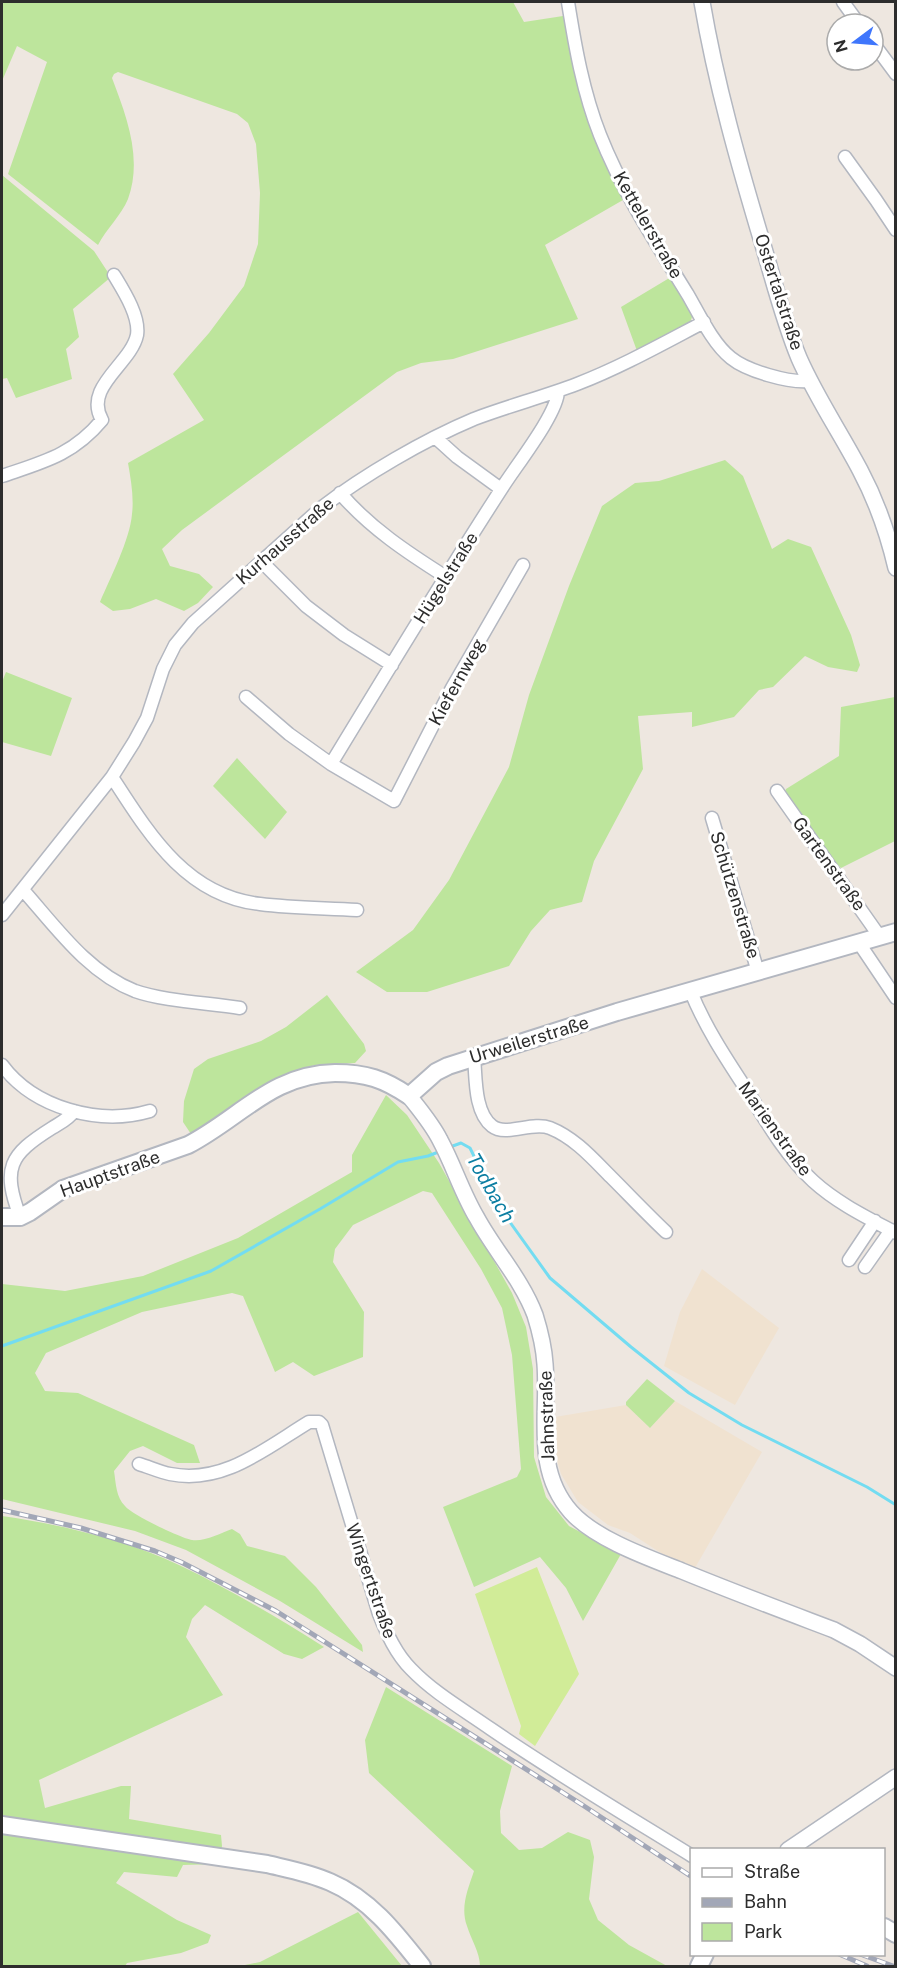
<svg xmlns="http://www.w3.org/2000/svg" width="897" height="1968" font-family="'Public Sans',sans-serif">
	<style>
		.education { fill: #f0e2d0 }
		.green { fill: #bde59c }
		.pitch { fill: #d1ec98 }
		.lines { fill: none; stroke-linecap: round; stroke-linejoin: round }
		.stream { stroke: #73dcf1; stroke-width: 3 }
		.minor-casing { stroke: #b3b7c0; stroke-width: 15 }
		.tertiary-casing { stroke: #b3b7c0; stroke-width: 18 }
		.secondary-casing { stroke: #b3b7c0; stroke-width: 20 }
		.minor { stroke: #fff; stroke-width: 12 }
		.tertiary { stroke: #fff; stroke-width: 15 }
		.secondary { stroke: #fff; stroke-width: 16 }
		.rail-casing { stroke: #a2a7b7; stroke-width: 5 }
		.rail { stroke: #fff; stroke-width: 3; stroke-dasharray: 9; stroke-linecap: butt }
		.labels { text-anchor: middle; stroke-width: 6; stroke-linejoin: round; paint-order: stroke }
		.street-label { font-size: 18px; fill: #2d2d2d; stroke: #fff }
		.water-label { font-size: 20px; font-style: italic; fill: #0c7ea2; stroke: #fff }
	</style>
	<rect width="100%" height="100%" fill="#eee7e0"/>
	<!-- education -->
	<path class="education" d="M 702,1269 L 779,1328 L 735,1405 L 664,1366 L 680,1312 Z
		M 675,1401 L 762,1452 L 692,1573 L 630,1533 L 608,1525 L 578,1502 L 561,1474 L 553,1446 L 555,1417 L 626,1405 L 650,1428 Z"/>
	<!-- green -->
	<path class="green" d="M 2,2 L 513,2 L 524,22 L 563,16 L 584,107 L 603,158 L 623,200 L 545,245 L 578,319 L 453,359 L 421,363 L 397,372 L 182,530 L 162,549 L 170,566 L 199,574 L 213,587 L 198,603 L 184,611 L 156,599 L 130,609 L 113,611 L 100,602 C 110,578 130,540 132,514 C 134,498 131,480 128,463 L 204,420 L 173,374 L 209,333 L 244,286 L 258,244 L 260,193 L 256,144 L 248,123 L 237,114 L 118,72 L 114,74 L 112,78 C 126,115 143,158 128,199 C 121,216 106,229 98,245 L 8,174 L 47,62 L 17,46 L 2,81 Z
		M 2,175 L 94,251 L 111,277 L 73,309 L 79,337 L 66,349 L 72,379 L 16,398 L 7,378 L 2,379 Z
		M 671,277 L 693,314 L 690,323 L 637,351 L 621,307 Z
		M 725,460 L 743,476 L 772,549 L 788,539 L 811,547 L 851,635 L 860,665 L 857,672 L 828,667 L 805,656 L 773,687 L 759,690 L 734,717 L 692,727 L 692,712 L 638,716 L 643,769 L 594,861 L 582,902 L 550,910 L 531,931 L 509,966 L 427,992 L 387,992 L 356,972 L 413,930 L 449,880 L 509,767 L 529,695 L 569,586 L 602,506 L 635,483 L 659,481 Z
		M 6,672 L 72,698 L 51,756 L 2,742 L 2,682 Z
		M 895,697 L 895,841 L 841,868 L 832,859 L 785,792 L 786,789 L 839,756 L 841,707 Z
		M 237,758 L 287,812 L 265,839 L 213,786 Z
		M 327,995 L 364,1044 L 366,1051 L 355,1063 L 315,1065 L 283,1075 L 191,1134 L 183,1122 L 184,1101 L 194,1069 L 208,1059 L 261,1041 L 286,1027 Z
		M 386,1095 L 407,1115 L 439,1163 L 512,1293 L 526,1327 L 533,1369 L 534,1457 L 546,1497 L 569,1526 L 621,1554 L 583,1621 L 566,1588 L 540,1557 L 474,1587 L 443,1507 L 517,1477 L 521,1469 L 512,1355 L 502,1308 L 481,1269 L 432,1193 L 423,1191 L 353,1225 L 335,1249 L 333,1262 L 364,1312 L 363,1357 L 314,1376 L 293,1362 L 275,1372 L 243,1296 L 232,1293 L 142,1312 L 46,1353 L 35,1373 L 45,1391 L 78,1393 L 194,1445 L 200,1463 L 177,1463 L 143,1446 L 130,1451 L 114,1471 C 116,1484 116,1497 125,1506 C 132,1515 181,1538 192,1540 C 204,1542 221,1533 232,1529 L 240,1534 L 247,1546 L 285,1556 L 316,1587 L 362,1645 L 363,1652 L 280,1601 L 186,1550 L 135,1531 L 2,1499 L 2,1284 L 65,1291 L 143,1276 L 238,1238 L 352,1172 L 352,1155 Z
		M 647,1379 L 675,1401 L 650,1428 L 626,1405 L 626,1402 Z
		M 2,1516 C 59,1524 126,1540 179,1565 C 229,1589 277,1617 324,1647 L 302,1659 L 284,1654 L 205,1605 L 192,1619 L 186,1637 L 223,1695 L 39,1780 L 45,1808 L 121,1786 L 131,1786 L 129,1819 L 221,1835 L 222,1846 L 219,1864 L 183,1865 L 177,1877 L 124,1872 L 116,1883 L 177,1920 L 211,1935 L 208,1943 L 181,1953 L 127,1963 L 125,1966 L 2,1966 Z
		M 386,1687 L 512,1766 L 500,1811 L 501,1833 L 519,1850 L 542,1848 L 568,1832 L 590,1840 L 594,1857 L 589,1899 L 598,1920 L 629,1945 L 667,1966 L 480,1966 C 480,1953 471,1939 467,1926 C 460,1907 468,1889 474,1871 L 369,1773 L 365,1740 Z
		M 358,1912 L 402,1966 L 240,1966 L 260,1962 Z"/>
	<!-- pitch -->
	<path class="pitch" d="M 537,1567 L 579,1674 L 535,1746 L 519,1734 L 521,1726 L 475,1594 Z"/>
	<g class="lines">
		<!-- stream -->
		<path class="stream" d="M 450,1147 L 461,1143 L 470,1148 L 499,1207 L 550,1278 L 631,1347 L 689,1393 L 742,1425 L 867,1487 L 896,1505
			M 2,1346 L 211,1271 L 320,1209 L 398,1162 L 428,1156 L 441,1151"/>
		<defs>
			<path id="minor" d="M 568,2 C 575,46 583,92 600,135 C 622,191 656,243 688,295 C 699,314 713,344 731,358 C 747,371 789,383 809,381
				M 843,2 L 859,24
				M 873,43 L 896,74
				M 845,157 L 876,200 L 896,230
				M 436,438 L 457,457 L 501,489
				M 2,476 C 43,462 73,455 102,420 C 83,387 131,364 137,335 C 140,316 123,290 114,275
				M 340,493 C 370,528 408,553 446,577
				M 261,561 L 306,606 L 344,635 L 392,665
				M 246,697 L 289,734 L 331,764 L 394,801 L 452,688 L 523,565
				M 331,764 C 387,672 443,579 502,488 C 515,467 558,413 558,391
				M 112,777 C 149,834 186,896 260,904 C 292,908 325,908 357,910
				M 777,791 L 880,937
				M 712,818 L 758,972
				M 23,890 C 55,926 88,973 135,991 C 163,1001 209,1003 240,1008
				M 2,915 L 112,777 L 134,742 L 147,718 L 163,669 L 175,645 L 193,623 L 321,508 C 364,475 424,440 474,419 C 508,406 543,397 577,384 C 621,367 662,344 704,322
				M 859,943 L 896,998
				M 691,992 C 705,1027 727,1060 748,1092 C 767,1123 787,1157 813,1181 C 837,1203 868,1218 896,1233
				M 474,1057 C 476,1077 474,1112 492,1126 C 506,1137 532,1121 550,1128 C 575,1138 593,1159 611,1177 C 629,1195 647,1214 666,1232
				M 2,1065 C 34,1108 99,1126 150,1111
				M 20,1217 C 2,1168 9,1155 52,1128 C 60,1123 69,1119 74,1111
				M 849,1260 L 875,1221
				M 865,1267 L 891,1230
				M 139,1464 C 149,1467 160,1472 170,1474 C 223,1485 266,1448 309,1422 L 319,1422 L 322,1425 L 379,1614 C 387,1634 396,1654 411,1669 C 434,1693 464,1710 491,1729 C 557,1774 624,1814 692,1856"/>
			<path id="tertiary" d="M 702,2 C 716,84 739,165 763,245 C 774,282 784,322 799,358 C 816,397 840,432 860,470 C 876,500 888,534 896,568
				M 409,1096 C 420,1110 432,1124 440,1140 C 454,1166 462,1193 477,1218 C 495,1251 522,1280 535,1315 C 540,1331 544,1348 545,1364 C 549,1415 533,1469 571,1512 C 595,1539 649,1558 682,1571 C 733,1592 784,1611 834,1630 L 860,1644 L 896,1668
				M 788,1850 L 896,1777"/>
			<path id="secondary" d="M 2,1217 L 20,1217 L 30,1212 L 63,1189 L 188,1145 C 240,1118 272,1074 335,1073 C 366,1073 384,1079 409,1096 L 436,1072 L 448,1066 L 617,1012 L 896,932
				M 2,1825 L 267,1864 C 288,1869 310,1873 330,1882 C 370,1899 396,1933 422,1966
				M 884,1927 L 896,1934
				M 699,1966 L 705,1954"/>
		</defs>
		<!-- minor casing -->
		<use href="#minor" class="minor-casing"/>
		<!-- tertiary casing -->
		<use href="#tertiary" class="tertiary-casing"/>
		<!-- secondary casing -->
		<use href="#secondary" class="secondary-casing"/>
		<!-- minor -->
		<use href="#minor" class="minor"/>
		<!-- tertiary -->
		<use href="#tertiary" class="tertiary"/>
		<!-- secondary -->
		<use href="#secondary" class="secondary"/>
		<defs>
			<path id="rail" d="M 2,1510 L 81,1528 L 155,1551 L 181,1562 L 276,1611 L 581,1804 L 692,1877
				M 839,1954 L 867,1966
				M 860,1954 L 893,1966"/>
		</defs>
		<!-- rail casing -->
		<use href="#rail" class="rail-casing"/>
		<!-- rail -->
		<use href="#rail" class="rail"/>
	</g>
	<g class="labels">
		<!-- street labels -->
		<g class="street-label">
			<text transform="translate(648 225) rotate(60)" y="6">Kettelerstraße</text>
			<text transform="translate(779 292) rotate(72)" y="6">Ostertalstraße</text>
			<text transform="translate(285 541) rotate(-41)" y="6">Kurhausstraße</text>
			<text transform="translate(446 578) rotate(-58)" y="6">Hügelstraße</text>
			<text transform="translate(457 682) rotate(-61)" y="6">Kiefernweg</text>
			<text transform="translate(829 864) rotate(54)" y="6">Gartenstraße</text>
			<text transform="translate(735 895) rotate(73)" y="6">Schützenstraße</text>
			<text transform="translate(529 1040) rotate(-17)" y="6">Urweilerstraße</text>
			<text transform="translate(775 1129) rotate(54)" y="6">Marienstraße</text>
			<text transform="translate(110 1174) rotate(-20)" y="6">Hauptstraße</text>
			<text transform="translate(547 1416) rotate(-92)" y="6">Jahnstraße</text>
			<text transform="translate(371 1581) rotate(71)" y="6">Wingertstraße</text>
		</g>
		<!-- water labels -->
		<g class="water-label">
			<text transform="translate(491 1188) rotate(60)" y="7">Todbach</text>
		</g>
	</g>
	<!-- border -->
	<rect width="897" height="1968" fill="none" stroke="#2d2d2d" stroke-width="6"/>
	<!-- legend -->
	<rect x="690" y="1848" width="195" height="108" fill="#ffffff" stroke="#ababab" stroke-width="1.5"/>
	<rect x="702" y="1868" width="30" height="9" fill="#ffffff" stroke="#ababab" stroke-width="1.5"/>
	<text x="744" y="1878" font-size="18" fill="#2d2d2d">Straße</text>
	<rect x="702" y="1898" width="30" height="9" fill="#a2a7b7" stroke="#ababab" stroke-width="1.5"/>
	<text x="744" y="1908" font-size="18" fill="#2d2d2d">Bahn</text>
	<rect x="702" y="1923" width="30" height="18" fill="#bde59c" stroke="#ababab" stroke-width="1.5"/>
	<text x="744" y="1938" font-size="18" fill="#2d2d2d">Park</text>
	<!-- north arrow -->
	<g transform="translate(855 42) rotate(254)"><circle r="28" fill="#ffffff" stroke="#ababab" stroke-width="1.5"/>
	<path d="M0-4.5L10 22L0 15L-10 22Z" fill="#3f76fc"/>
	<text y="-9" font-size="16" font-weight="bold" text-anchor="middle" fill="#2d2d2d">N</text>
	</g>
</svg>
